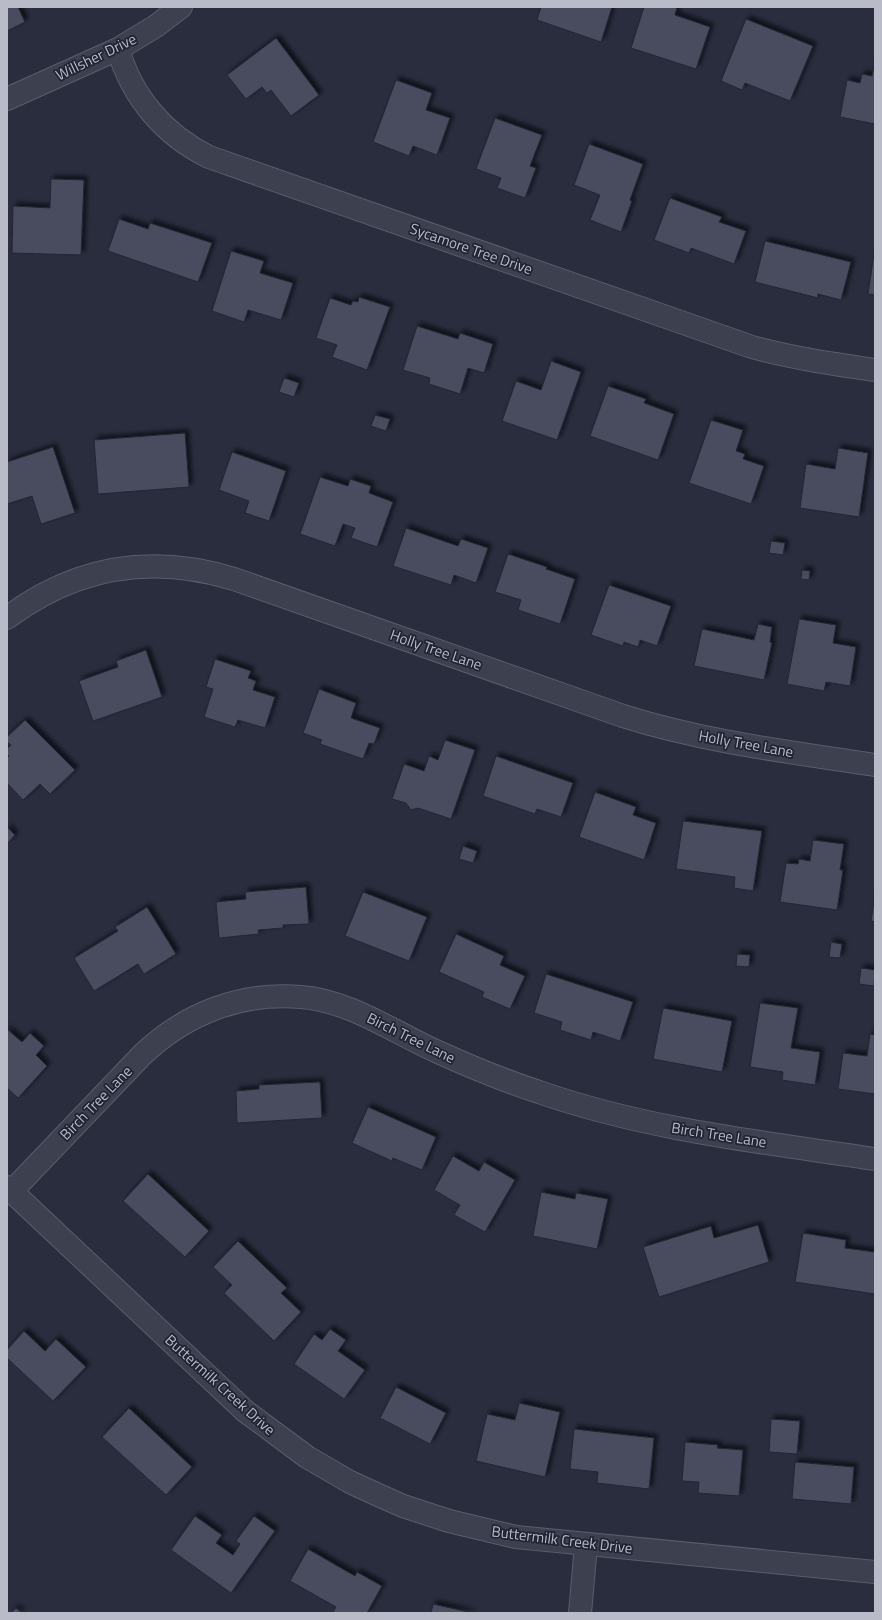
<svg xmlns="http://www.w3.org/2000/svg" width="882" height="1620" font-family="'Titillium Web',sans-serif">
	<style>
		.building { fill: #494c5f; stroke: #232635; filter: url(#shadow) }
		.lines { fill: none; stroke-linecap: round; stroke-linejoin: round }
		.minor-casing { stroke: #5a5d6b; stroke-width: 24 }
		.minor { stroke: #3d404e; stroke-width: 22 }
		.labels { text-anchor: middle; stroke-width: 3.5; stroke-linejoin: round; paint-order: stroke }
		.street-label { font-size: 15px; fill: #b9bbc8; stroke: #212433 }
	</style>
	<defs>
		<filter id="shadow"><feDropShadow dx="3.5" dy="-3.5" stdDeviation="2" flood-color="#0009"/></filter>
	</defs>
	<rect width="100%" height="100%" fill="#292d3e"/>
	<!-- building -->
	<path class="building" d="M 7,7 L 18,7 L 25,22 L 7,31 Z
		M 541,7 L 612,7 L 601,42 L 537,20 Z
		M 644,7 L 677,7 L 675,15 L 710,27 L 696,69 L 631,48 Z
		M 746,19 L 813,46 L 790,101 L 745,83 L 742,90 L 721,81 Z
		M 276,38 L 319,95 L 291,116 L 271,90 L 267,93 L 262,87 L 246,99 L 227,75 Z
		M 875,61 L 875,124 L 840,117 L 847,80 L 860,83 L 862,74 L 872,76 Z
		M 396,80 L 432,93 L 426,110 L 450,118 L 437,155 L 413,146 L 409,156 L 373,142 Z
		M 495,118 L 542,135 L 530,166 L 536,168 L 525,198 L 497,188 L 501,178 L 476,169 Z
		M 589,144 L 643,164 L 630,200 L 632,201 L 621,232 L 590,220 L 600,195 L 574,185 Z
		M 51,179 L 84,180 L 81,255 L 12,253 L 13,206 L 50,208 Z
		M 670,198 L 722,217 L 719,222 L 746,231 L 734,264 L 691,248 L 689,253 L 654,240 Z
		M 119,219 L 148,229 L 150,223 L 212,243 L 198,282 L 108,251 Z
		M 765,241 L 851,262 L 841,300 L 818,294 L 818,298 L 755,282 Z
		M 231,251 L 264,261 L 260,273 L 293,283 L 281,320 L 248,310 L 244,322 L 212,311 Z
		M 874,254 L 875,254 L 875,295 L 868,294 Z
		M 359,297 L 390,307 L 367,370 L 332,357 L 337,345 L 316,338 L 330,298 L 351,305 L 353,301 L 358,302 Z
		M 417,326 L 458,339 L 460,333 L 493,344 L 484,373 L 468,368 L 460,394 L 429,384 L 430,378 L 403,370 Z
		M 551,361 L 581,372 L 557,440 L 502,421 L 516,381 L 541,390 Z
		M 284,378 L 299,383 L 294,397 L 279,392 Z
		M 608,386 L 646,399 L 644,403 L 674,414 L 658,460 L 590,436 Z
		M 375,415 L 390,419 L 386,431 L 371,426 Z
		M 711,420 L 743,430 L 736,451 L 745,454 L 743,459 L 764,466 L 751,504 L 689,483 Z
		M 185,433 L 189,487 L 98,494 L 94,440 Z
		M 53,447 L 75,513 L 41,524 L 32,496 L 7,504 L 7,462 Z
		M 838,448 L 868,453 L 859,517 L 800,508 L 806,464 L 835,469 Z
		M 232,452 L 286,471 L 269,521 L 245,513 L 249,501 L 219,490 Z
		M 320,477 L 348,486 L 350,479 L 371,486 L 369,493 L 393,502 L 377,547 L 351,538 L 355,528 L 343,524 L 335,546 L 300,534 Z
		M 406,528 L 458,546 L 461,539 L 488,548 L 476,583 L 454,575 L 451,585 L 393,566 Z
		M 771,541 L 785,543 L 783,555 L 769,553 Z
		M 508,554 L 547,567 L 546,569 L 575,579 L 560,624 L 518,610 L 521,600 L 495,592 Z
		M 802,570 L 810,571 L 809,580 L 801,579 Z
		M 609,585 L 671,606 L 657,646 L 640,640 L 638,647 L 624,642 L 623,646 L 591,635 Z
		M 799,619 L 836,625 L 833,643 L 856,647 L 850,686 L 826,682 L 824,691 L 787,684 Z
		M 758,624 L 772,627 L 770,642 L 772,643 L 764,680 L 694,666 L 702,629 L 754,640 Z
		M 146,650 L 162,697 L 93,721 L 79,681 L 118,667 L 116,661 Z
		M 215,659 L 251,671 L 248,678 L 256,681 L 253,690 L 275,697 L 265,728 L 238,720 L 235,727 L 204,717 L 213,689 L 206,687 Z
		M 319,689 L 356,703 L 351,718 L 380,728 L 374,744 L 369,743 L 363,759 L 320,744 L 322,740 L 303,733 Z
		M 25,720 L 75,770 L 50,794 L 40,784 L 23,800 L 7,783 L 7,757 L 9,756 L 7,754 L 7,749 L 11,745 L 7,742 L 7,737 Z
		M 445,740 L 475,750 L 451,819 L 418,808 L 411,810 L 406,803 L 392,799 L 404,764 L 424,771 L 429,756 L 438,760 Z
		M 496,756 L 573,783 L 561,817 L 537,809 L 535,814 L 483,796 Z
		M 595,792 L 636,807 L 633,815 L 656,823 L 644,860 L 579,837 Z
		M 683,821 L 762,831 L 753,891 L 734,888 L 735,877 L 676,869 Z
		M 7,827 L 15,835 L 7,844 Z
		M 813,840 L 844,844 L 840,870 L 843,870 L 837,910 L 780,902 L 786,863 L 798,864 L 799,859 L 810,861 Z
		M 463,846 L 477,851 L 473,863 L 459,859 Z
		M 306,887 L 309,924 L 283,925 L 283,928 L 258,930 L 259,934 L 219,938 L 216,902 L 246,899 L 245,892 Z
		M 363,892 L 427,917 L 409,961 L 345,936 Z
		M 875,895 L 875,922 L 871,921 Z
		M 147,907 L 176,954 L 144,974 L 138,964 L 94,991 L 74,958 L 118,931 L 115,927 Z
		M 456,934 L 504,956 L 500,965 L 525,976 L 510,1009 L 482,997 L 484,992 L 439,972 Z
		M 831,942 L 842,944 L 840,958 L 829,957 Z
		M 737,954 L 750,955 L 749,967 L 736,966 Z
		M 861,968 L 875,970 L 874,986 L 859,984 Z
		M 546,974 L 633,1002 L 620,1041 L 593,1032 L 591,1040 L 560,1030 L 562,1022 L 534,1013 Z
		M 760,1003 L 798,1008 L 791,1048 L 820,1052 L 815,1085 L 782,1080 L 783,1072 L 750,1067 Z
		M 663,1008 L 732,1021 L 722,1072 L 653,1059 Z
		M 7,1029 L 22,1042 L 30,1033 L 44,1046 L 36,1055 L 47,1066 L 18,1098 L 7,1088 Z
		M 870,1034 L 875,1035 L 875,1094 L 838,1089 L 843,1053 L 867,1056 Z
		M 320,1082 L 322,1118 L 237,1123 L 236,1091 L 259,1089 L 259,1085 Z
		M 368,1107 L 436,1137 L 422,1170 L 393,1158 L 392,1161 L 352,1143 Z
		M 453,1156 L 479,1171 L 484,1162 L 515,1180 L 485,1232 L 454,1215 L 460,1205 L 434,1190 Z
		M 148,1174 L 209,1231 L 185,1257 L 123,1201 Z
		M 541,1192 L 575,1199 L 576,1193 L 608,1199 L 597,1249 L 533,1236 Z
		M 758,1225 L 769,1262 L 659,1297 L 643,1247 L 711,1226 L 714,1238 Z
		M 803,1233 L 846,1240 L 845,1248 L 875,1252 L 875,1294 L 795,1282 Z
		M 238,1241 L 287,1288 L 281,1293 L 301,1312 L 274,1341 L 224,1293 L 232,1285 L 213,1267 Z
		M 330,1329 L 346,1340 L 338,1351 L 365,1370 L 344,1399 L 294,1364 L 314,1334 L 322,1340 Z
		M 24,1331 L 45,1351 L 56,1339 L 86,1367 L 53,1401 L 7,1358 L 7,1350 Z
		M 396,1387 L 446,1413 L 430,1444 L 380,1418 Z
		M 519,1403 L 560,1412 L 545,1477 L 476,1461 L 487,1414 L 515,1420 Z
		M 129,1408 L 192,1467 L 166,1495 L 102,1437 Z
		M 771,1419 L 800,1421 L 797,1454 L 769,1452 Z
		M 574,1429 L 654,1438 L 649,1489 L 597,1483 L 598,1472 L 570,1469 Z
		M 685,1442 L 718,1445 L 717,1448 L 743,1450 L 739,1496 L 698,1493 L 699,1482 L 682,1481 Z
		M 795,1462 L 854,1467 L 851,1504 L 792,1499 Z
		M 195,1516 L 222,1535 L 216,1543 L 233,1555 L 240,1544 L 236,1541 L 254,1516 L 275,1531 L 231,1593 L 171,1550 Z
		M 308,1549 L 355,1576 L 357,1572 L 382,1586 L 367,1613 L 336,1613 L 333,1612 L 336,1607 L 290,1581 Z
		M 433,1604 L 473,1613 L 431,1613 Z
		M 16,1608 L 22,1613 L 11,1613 Z"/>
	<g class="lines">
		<defs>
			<path id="minor" d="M 118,49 C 132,97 164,135 209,157 L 752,347 C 792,358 834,364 875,370
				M 7,99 L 118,49 L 156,26 L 181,7
				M 7,618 C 76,566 152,554 234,579 L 623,716 C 705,742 790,752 875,765
				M 7,1187 L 245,1411 L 307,1457 L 350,1482 L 376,1494 L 403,1506 L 449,1521 L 516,1537 L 875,1572
				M 12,1191 L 142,1055 C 186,1013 241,992 301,997 C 351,1001 393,1032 438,1052 C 471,1067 505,1081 539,1092 C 648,1130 762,1142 875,1159
				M 580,1613 L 586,1545"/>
		</defs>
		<!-- minor casing -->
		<use href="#minor" class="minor-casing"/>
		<!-- minor -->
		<use href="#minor" class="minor"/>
	</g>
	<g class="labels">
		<!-- street labels -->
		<g class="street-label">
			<text transform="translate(96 57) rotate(-26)" y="5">Willsher Drive</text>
			<text transform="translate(471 249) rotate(19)" y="5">Sycamore Tree Drive</text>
			<text transform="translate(436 650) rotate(19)" y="5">Holly Tree Lane</text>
			<text transform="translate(746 744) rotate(10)" y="5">Holly Tree Lane</text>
			<text transform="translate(411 1038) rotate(26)" y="5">Birch Tree Lane</text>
			<text transform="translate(96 1103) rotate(-46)" y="5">Birch Tree Lane</text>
			<text transform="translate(719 1135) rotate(9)" y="5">Birch Tree Lane</text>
			<text transform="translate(220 1385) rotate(42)" y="5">Buttermilk Creek Drive</text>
			<text transform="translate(562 1540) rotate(7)" y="5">Buttermilk Creek Drive</text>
		</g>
	</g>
	<!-- border -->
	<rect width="882" height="1620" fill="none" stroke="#b9bbc8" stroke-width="16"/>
</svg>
